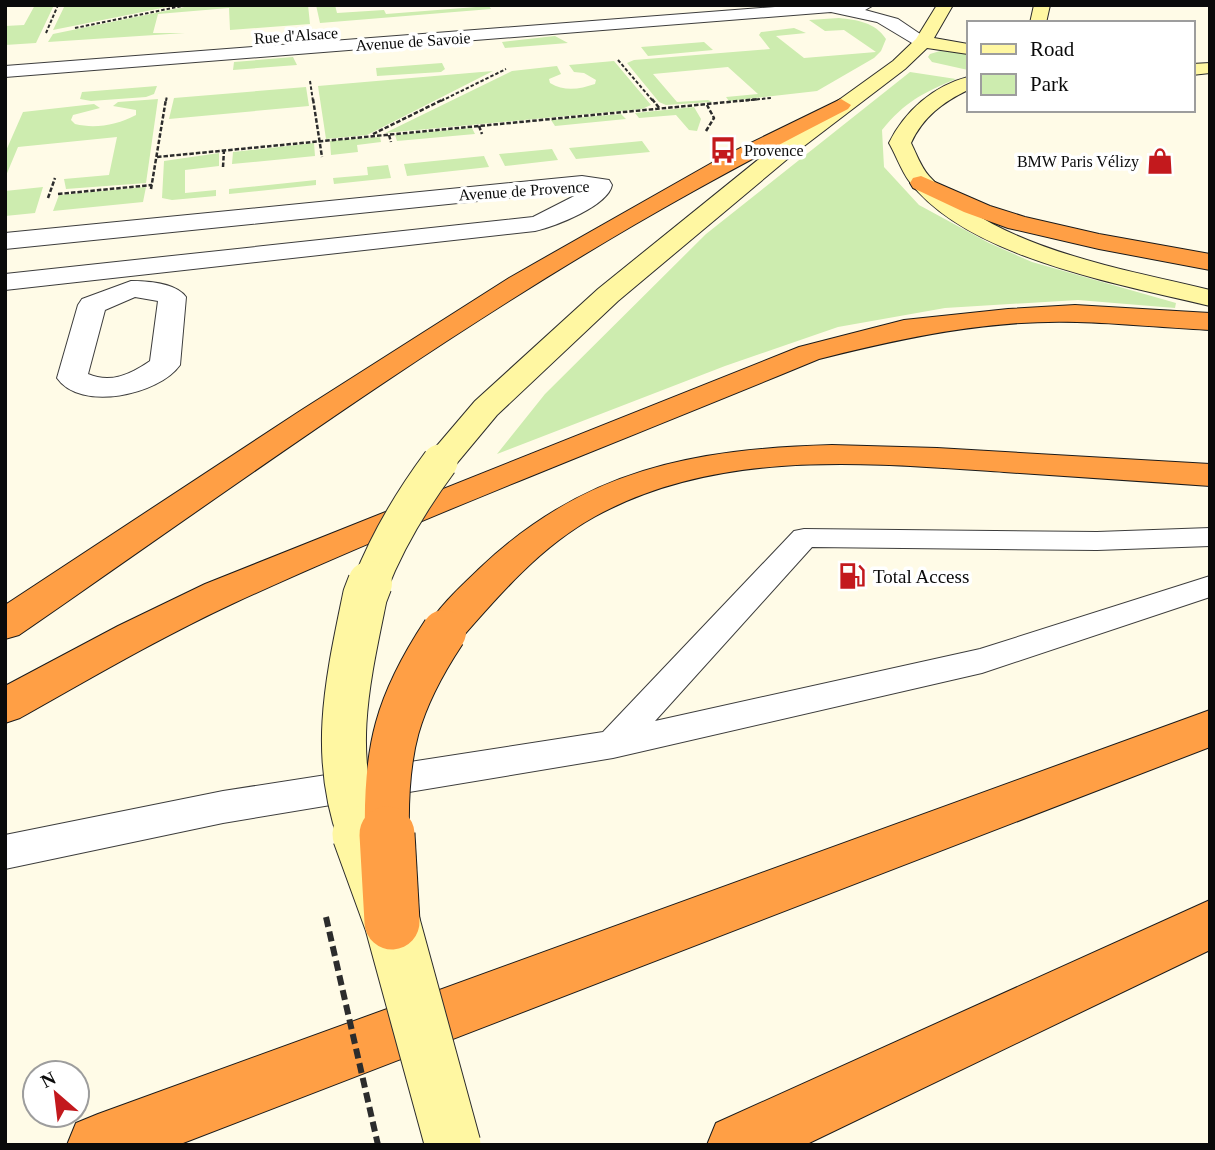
<svg xmlns="http://www.w3.org/2000/svg" width="1215" height="1150" font-family="'Times New Roman',serif">
	<style>
		.green { fill: #cdecaf }
		.lines { fill: none; stroke-linecap: round; stroke-linejoin: round }
		.lane-casing { stroke: #3d3d3d; stroke-width: 2 }
		.street-casing { stroke: #3d3d3d; stroke-width: 2 }
		.secondary-casing { stroke: #2c2c2c; stroke-width: 2 }
		.highway-casing { stroke: #1b1b1b; stroke-width: 2 }
		.path-far1 { stroke: #2c2c2c; stroke-width: 2; stroke-dasharray: 3.5 2; stroke-linecap: butt }
		.path { stroke: #2c2c2c; stroke-width: 2.5; stroke-dasharray: 4.5 2; stroke-linecap: butt }
		.lane { fill: #fff; fill-rule: evenodd }
		.street { fill: #fff; fill-rule: evenodd }
		.secondary { fill: #fff7a2; fill-rule: evenodd }
		.highway { fill: #ff9f45; fill-rule: evenodd }
		.secondary-bridge-far2-casing { stroke: #2c2c2c; stroke-width: 37; stroke-linecap: butt }
		.secondary-bridge-far1-casing { stroke: #2c2c2c; stroke-width: 46; stroke-linecap: butt }
		.secondary-bridge-casing { stroke: #2c2c2c; stroke-width: 57; stroke-linecap: butt }
		.highway-bridge-far1-casing { stroke: #1b1b1b; stroke-width: 46; stroke-linecap: butt }
		.highway-bridge-casing { stroke: #1b1b1b; stroke-width: 57; stroke-linecap: butt }
		.path-bridge { stroke: #2c2c2c; stroke-width: 6; stroke-dasharray: 10 5; stroke-linecap: butt }
		.secondary-bridge-far2 { stroke: #fff7a2; stroke-width: 35 }
		.secondary-bridge-far1 { stroke: #fff7a2; stroke-width: 44 }
		.secondary-bridge { stroke: #fff7a2; stroke-width: 55 }
		.highway-bridge-far1 { stroke: #ff9f45; stroke-width: 44 }
		.highway-bridge { stroke: #ff9f45; stroke-width: 55 }
		.labels { text-anchor: middle; stroke-width: 7; stroke-linejoin: round; paint-order: stroke }
		.far-street-label { font-size: 16px; fill: #0a0a0a; stroke: #fff }
		.far-poi-label { font-size: 16px; fill: #0a0a0a; stroke: #fff; text-anchor: start }
		.poi-label { font-size: 19px; fill: #0a0a0a; stroke: #fff; text-anchor: start }
	</style>
	<rect width="100%" height="100%" fill="#fffbe7"/>
	<!-- green -->
	<path class="green" d="M 35,5 L 54,5 L 36,43 L 5,45 L 5,26 L 24,25 Z
		M 65,5 L 177,5 L 53,30 Z
		M 194,5 L 308,5 L 310,24 L 230,30 L 229,8 L 158,14 L 153,33 L 185,33 L 48,42 L 53,34 Z
		M 316,5 L 335,5 L 337,13 L 384,10 L 386,14 L 489,6 L 491,9 L 320,23 Z
		M 839,18 C 857,20 875,22 886,39 L 881,51 L 874,58 L 817,91 L 729,101 L 726,97 L 758,94 L 728,67 L 653,74 L 677,102 L 708,100 L 712,102 L 666,105 L 659,102 L 627,63 L 634,60 L 770,49 L 759,35 L 761,32 L 794,28 L 806,33 L 776,36 L 804,58 L 876,52 L 844,30 L 825,31 L 809,20 Z
		M 555,36 L 568,43 L 505,48 L 502,42 Z
		M 704,42 L 713,50 L 648,56 L 641,47 Z
		M 940,51 L 968,53 L 968,70 L 932,62 L 928,57 L 930,54 Z
		M 293,57 L 297,65 L 233,70 L 234,62 Z
		M 614,61 L 651,105 L 642,109 L 385,133 L 512,71 L 557,66 L 561,74 L 549,79 L 550,83 C 565,92 580,89 595,84 L 596,80 L 584,73 L 574,72 L 569,65 Z
		M 442,63 L 445,69 L 441,72 L 377,76 L 376,68 Z
		M 493,71 L 367,135 L 326,139 L 318,86 Z
		M 910,72 L 956,79 C 922,93 905,102 882,130 L 884,167 L 919,205 L 989,243 L 1032,262 L 1176,303 L 1175,308 L 1078,300 L 945,308 L 838,327 L 725,366 L 497,454 L 545,394 L 706,234 Z
		M 157,86 L 154,94 L 146,97 L 91,101 L 80,99 L 82,92 Z
		M 306,87 L 309,106 L 169,119 L 174,98 Z
		M 158,99 L 146,183 L 66,189 L 64,179 L 109,175 L 117,137 L 18,147 L 5,178 L 5,153 L 23,112 L 94,104 L 100,108 L 73,115 L 71,120 L 75,124 C 95,129 117,125 136,115 L 136,110 L 113,106 L 118,102 Z
		M 694,107 L 701,119 L 697,131 L 689,130 L 676,115 L 639,118 L 635,113 Z
		M 621,114 L 626,119 L 555,126 L 551,120 Z
		M 472,128 L 475,134 L 397,141 L 395,135 Z
		M 380,137 L 381,142 L 357,145 L 358,152 L 331,155 L 330,141 Z
		M 642,141 L 650,152 L 576,159 L 569,148 Z
		M 314,143 L 315,156 L 232,164 L 233,152 Z
		M 552,149 L 558,160 L 505,166 L 499,154 Z
		M 219,153 L 219,166 L 185,170 L 185,193 L 216,190 L 216,196 L 172,200 L 162,198 L 164,161 Z
		M 484,156 L 489,167 L 407,176 L 404,164 Z
		M 388,165 L 391,178 L 334,184 L 333,178 L 368,175 L 367,167 Z
		M 316,180 L 316,185 L 229,194 L 229,189 Z
		M 43,187 L 35,213 L 5,216 L 5,191 Z
		M 146,187 L 143,202 L 53,211 L 59,195 Z"/>
	<g class="lines">
		<defs>
			<path id="lane" d="M 1210,528 L 1210,546 L 1097,550 L 812,547 L 655,721 L 980,649 L 1210,576 L 1210,597 L 982,673 L 613,758 L 223,823 L 5,869 L 5,835 L 223,791 L 603,732 L 794,531 L 804,529 L 1097,532 Z"/>
			<path id="street" d="M 801,5 L 874,5 L 865,10 L 898,19 L 932,42 L 923,47 L 917,46 L 877,22 L 831,12 L 5,77 L 5,66 Z
				M 582,176 L 609,180 L 612,185 C 608,206 556,226 535,231 L 5,290 L 5,274 L 533,217 L 586,190 L 5,249 L 5,233 Z
				M 131,281 C 147,281 176,283 186,297 L 180,365 C 159,395 80,412 57,378 L 78,305 L 82,299 ZM 135,297 L 158,301 L 150,361 C 131,374 111,384 88,374 L 105,310 Z"/>
			<path id="secondary" d="M 937,5 L 953,5 L 934,38 L 968,44 L 968,54 L 927,48 L 905,69 L 791,156 L 618,301 L 497,415 L 452,469 L 440,472 L 428,469 L 423,462 L 475,401 L 598,289 L 775,146 L 893,61 L 916,39 Z
				M 1034,5 L 1050,5 L 1046,23 L 1030,23 Z
				M 1210,63 L 1210,73 L 1192,75 L 1192,64 Z
				M 968,77 L 968,90 C 943,102 923,117 911,143 C 916,153 921,167 929,176 C 993,248 1120,268 1210,290 L 1210,306 C 1120,284 967,258 909,181 C 901,170 896,155 889,143 C 905,111 933,86 968,77 Z"/>
			<path id="highway" d="M 841,99 L 851,105 L 848,109 C 776,146 704,184 634,225 C 421,349 222,495 19,635 L 5,639 L 5,605 L 300,411 L 509,278 L 724,156 Z
				M 921,176 L 990,206 L 1025,217 L 1099,234 L 1210,254 L 1210,270 L 1099,249 L 1008,228 L 964,212 L 913,188 L 910,183 L 913,178 Z
				M 1075,305 L 1210,313 L 1210,330 C 1166,328 1121,323 1077,322 C 990,319 903,338 819,359 C 624,440 426,515 234,603 C 161,637 91,678 20,718 L 5,723 L 5,686 L 118,626 L 205,584 L 799,347 L 904,320 L 1008,309 Z
				M 832,445 L 937,448 L 1210,464 L 1210,486 C 1141,481 1072,477 1004,472 C 867,463 718,448 594,517 C 540,547 498,596 458,642 L 444,647 L 430,642 L 424,632 C 437,608 460,587 480,568 C 584,469 694,449 832,445 Z
				M 1210,710 L 1210,747 L 178,1145 L 67,1145 L 76,1123 L 98,1114 Z
				M 1210,900 L 1210,950 L 805,1145 L 707,1145 L 716,1123 Z"/>
		</defs>
		<!-- lane casing -->
		<use href="#lane" class="lane-casing"/>
		<!-- street casing -->
		<use href="#street" class="street-casing"/>
		<!-- secondary casing -->
		<use href="#secondary" class="secondary-casing"/>
		<!-- highway casing -->
		<use href="#highway" class="highway-casing"/>
		<!-- path-far1 -->
		<path class="path-far1" d="M 75,28 L 187,5
			M 46,33 L 58,5
			M 618,60 L 653,101
			M 310,81 L 313,101
			M 166,101 L 167,96
			M 441,101 L 506,69
			M 740,101 L 771,98"/>
		<!-- path -->
		<path class="path" d="M 313,99 L 322,157
			M 652,99 L 660,109
			M 479,126 L 482,134
			M 706,131 L 714,118 L 707,105
			M 373,134 L 444,99
			M 389,135 L 391,142
			M 157,157 L 759,99
			M 223,167 L 224,150
			M 151,189 L 166,99
			M 58,194 L 152,185
			M 48,198 L 55,178"/>
		<!-- lane -->
		<use href="#lane" class="lane"/>
		<!-- street -->
		<use href="#street" class="street"/>
		<!-- secondary -->
		<use href="#secondary" class="secondary"/>
		<!-- highway -->
		<use href="#highway" class="highway"/>
		<defs>
			<path id="secondary-bridge-far2" d="M 370,585 C 388,539 411,501 440,462"/>
			<path id="secondary-bridge-far1" d="M 360,835 C 330,753 348,679 365,596 L 370,583"/>
			<path id="secondary-bridge" d="M 360,834 L 392,922 L 453,1145"/>
			<path id="highway-bridge-far1" d="M 387,835 C 385,750 397,703 444,632"/>
			<path id="highway-bridge" d="M 387,834 L 392,922"/>
		</defs>
		<!-- secondary-bridge-far2 casing -->
		<use href="#secondary-bridge-far2" class="secondary-bridge-far2-casing"/>
		<!-- secondary-bridge-far1 casing -->
		<use href="#secondary-bridge-far1" class="secondary-bridge-far1-casing"/>
		<!-- secondary-bridge casing -->
		<use href="#secondary-bridge" class="secondary-bridge-casing"/>
		<!-- highway-bridge-far1 casing -->
		<use href="#highway-bridge-far1" class="highway-bridge-far1-casing"/>
		<!-- highway-bridge casing -->
		<use href="#highway-bridge" class="highway-bridge-casing"/>
		<!-- path-bridge -->
		<path class="path-bridge" d="M 326,917 L 378,1145"/>
		<!-- secondary-bridge-far2 -->
		<use href="#secondary-bridge-far2" class="secondary-bridge-far2"/>
		<!-- secondary-bridge-far1 -->
		<use href="#secondary-bridge-far1" class="secondary-bridge-far1"/>
		<!-- secondary-bridge -->
		<use href="#secondary-bridge" class="secondary-bridge"/>
		<!-- highway-bridge-far1 -->
		<use href="#highway-bridge-far1" class="highway-bridge-far1"/>
		<!-- highway-bridge -->
		<use href="#highway-bridge" class="highway-bridge"/>
	</g>
	<!-- icons -->
	<defs>
		<symbol id="bus-bare" viewBox="-9 -9 18 18"><path d="M-5-6H5V4H4V6H2V4H-2V6H-4V4H-5ZM-3.5-4V0h7V-4ZM-3.5 1.2v1.5H-2V1.2ZM2 1.2v1.5H3.5V1.2Z" fill="#c3191d" stroke="#fff" stroke-width="2.5" paint-order="stroke"/></symbol>
		<symbol id="shop-bare" viewBox="-9 -9 18 18"><path d="M-5-2.5h2.3a2.7 3.5 0 0 1 5.4 0H5L5.5 6h-11ZM-1.5-2.5h3a1.5 2.3 0 0 0-3 0Z" fill="#c3191d" stroke="#fff" stroke-width="2.5" paint-order="stroke"/></symbol>
		<symbol id="fuel-bare" viewBox="-9 -9 18 18"><path d="M-5.5-6h7V0h2V4h1.3V-2.5L3-4.5l.8-.8L6-3V5H2.5V1h-1V6h-7ZM-4.2-4.7v3.2H.2V-4.7Z" fill="#c3191d" stroke="#fff" stroke-width="2.5" paint-order="stroke"/></symbol>
	</defs>
	<g fill-rule="evenodd">
		<use href="#bus-bare" x="704" y="131" width="38" height="38"/>
		<use href="#shop-bare" x="1141" y="142" width="38" height="38"/>
		<use href="#fuel-bare" x="833" y="557" width="38" height="38"/>
	</g>
	<g class="labels">
		<!-- far-street labels -->
		<g class="far-street-label">
			<text transform="translate(296 35) rotate(-4)" y="6">Rue d'Alsace</text>
			<text transform="translate(413 41) rotate(-4)" y="6">Avenue de Savoie</text>
			<text transform="translate(524 190) rotate(-4)" y="6">Avenue de Provence</text>
		</g>
		<!-- far-poi labels -->
		<g class="far-poi-label">
			<text x="744" y="156">Provence</text>
			<text x="1139" y="167" text-anchor="end">BMW Paris Vélizy</text>
		</g>
		<!-- poi labels -->
		<g class="poi-label">
			<text x="873" y="583">Total Access</text>
		</g>
	</g>
	<!-- border -->
	<rect width="1215" height="1150" fill="none" stroke="#0a0a0a" stroke-width="14"/>
	<!-- legend -->
	<rect x="967" y="21" width="228" height="91" fill="#ffffff" stroke="#9d9d9d" stroke-width="2"/>
	<rect x="981" y="44" width="35" height="10" fill="#fff7a2" stroke="#9d9d9d" stroke-width="2"/>
	<text x="1030" y="56" font-size="21" fill="#0a0a0a">Road</text>
	<rect x="981" y="74" width="35" height="21" fill="#cdecaf" stroke="#9d9d9d" stroke-width="2"/>
	<text x="1030" y="91" font-size="21" fill="#0a0a0a">Park</text>
	<!-- north arrow -->
	<g transform="translate(56 1094) rotate(332)"><circle r="33" fill="#ffffff" stroke="#9d9d9d" stroke-width="2"/>
	<path d="M0-5L12 26L0 18L-12 26Z" fill="#c3191d"/>
	<text y="-10" font-size="19" font-weight="bold" text-anchor="middle" fill="#0a0a0a">N</text>
	</g>
</svg>
